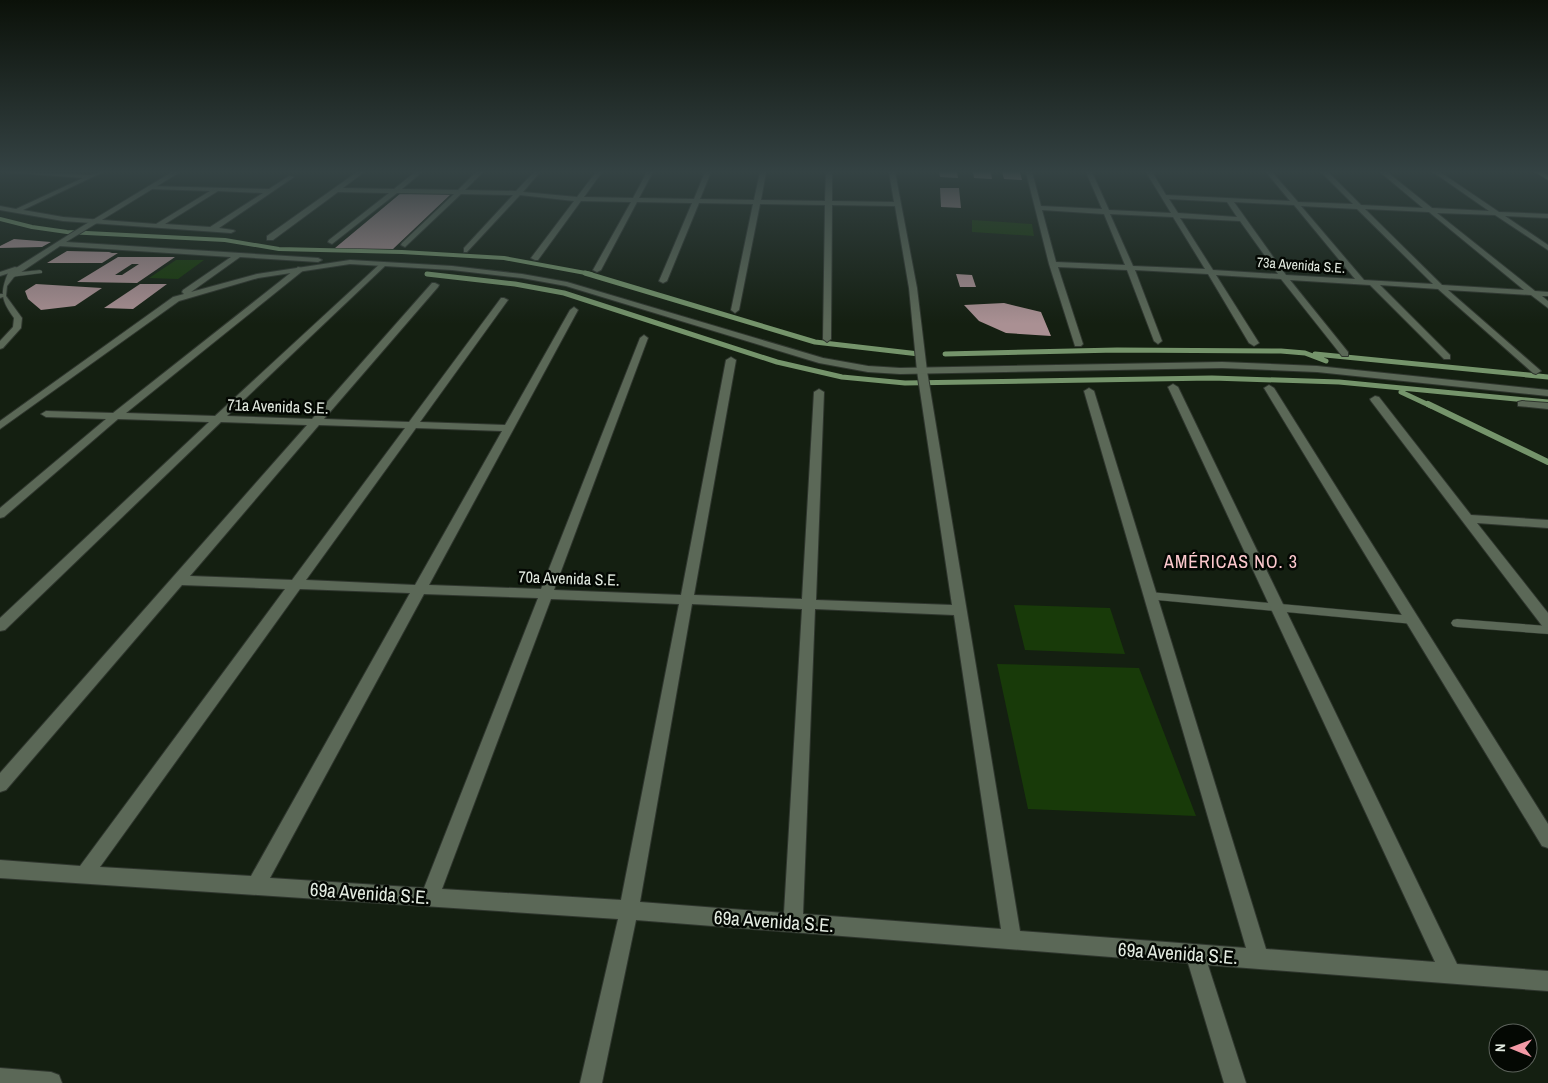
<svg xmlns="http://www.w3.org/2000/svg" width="1548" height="1083" font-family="'Archivo Narrow',sans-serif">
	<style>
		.green { fill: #183a09 }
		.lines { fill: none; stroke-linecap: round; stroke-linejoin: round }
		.stream-far2 { stroke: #75946b; stroke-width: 4 }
		.stream-far1 { stroke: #75946b; stroke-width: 5 }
		.stream { stroke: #75946b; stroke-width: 6 }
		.building { fill: #aa9093; fill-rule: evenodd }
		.lane-casing { stroke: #2f362e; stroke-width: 1 }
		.street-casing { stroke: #2f362e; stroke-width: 2 }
		.secondary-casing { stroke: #2f362e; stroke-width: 2 }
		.primary-casing { stroke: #2f362e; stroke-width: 2 }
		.lane { fill: #5b6857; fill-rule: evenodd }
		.street { fill: #5b6857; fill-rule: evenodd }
		.secondary { fill: #5b6857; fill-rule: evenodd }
		.primary { fill: #71a161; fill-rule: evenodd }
		.labels { text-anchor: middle; stroke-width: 5; stroke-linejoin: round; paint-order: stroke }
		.far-street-label { font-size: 14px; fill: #e3ebe1; stroke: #040803 }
		.street-label { font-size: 16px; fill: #e3ebe1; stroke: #040803 }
		.neighbourhood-label { font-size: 18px; letter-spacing: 1px; fill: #fdc9ce; stroke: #040803 }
		.near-street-label { font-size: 19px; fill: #e3ebe1; stroke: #040803 }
	</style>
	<rect width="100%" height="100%" fill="#141f11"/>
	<!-- green -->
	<path class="green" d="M 972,220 L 1032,224 L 1034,236 L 972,232 Z
		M 176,260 L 204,260 L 178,279 L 149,278 Z
		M 1014,605 L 1110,608 L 1125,654 L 1025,650 Z
		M 997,664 L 1139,668 L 1196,816 L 1028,809 Z"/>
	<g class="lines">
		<!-- stream-far2 -->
		<path class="stream-far2" d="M 0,219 L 32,227 L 67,232 L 225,240 L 279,249 L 402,252 L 504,258 L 591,274"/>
		<!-- stream-far1 -->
		<path class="stream-far1" d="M 585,273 L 815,342 L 919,354
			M 427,274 L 515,284 L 564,293 L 777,362 L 842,377 L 905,383 L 1212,378 L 1339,382 L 1548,402
			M 945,354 L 1117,350 L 1281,351 L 1305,353 L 1326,361
			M 1315,354 L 1548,377
			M 1401,392 L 1431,406"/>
		<!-- stream -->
		<path class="stream" d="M 1428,404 L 1548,462"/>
	</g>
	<!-- building -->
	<path class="building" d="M 939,172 L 957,172 L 958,178 L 940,177 Z
		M 973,172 L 991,172 L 992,179 L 974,178 Z
		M 1002,172 L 1020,172 L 1022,180 L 1004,179 Z
		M 940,188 L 959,188 L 961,208 L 941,207 Z
		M 401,193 L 451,194 L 393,249 L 335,248 Z
		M 14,239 L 51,242 L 42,247 L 0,248 L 0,246 Z
		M 67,251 L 112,252 L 109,253 L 118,253 L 102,263 L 47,263 Z
		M 118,257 L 175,257 L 137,283 L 77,282 ZM 132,264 L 139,264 L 122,275 L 115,275 Z
		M 956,274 L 972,275 L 976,287 L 960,287 Z
		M 36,284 L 102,288 L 75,306 L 41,310 L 28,299 L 25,291 Z
		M 140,284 L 167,284 L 133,309 L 104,308 Z
		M 1004,303 L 1041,312 L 1051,336 L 1006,333 L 979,321 L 964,305 Z"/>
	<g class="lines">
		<defs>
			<path id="lane" d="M 40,270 L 42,271 L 42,273 L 11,277 L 8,275 L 11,273 Z
				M 1150,592 L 1413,616 L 1417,617 L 1419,620 L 1417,623 L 1413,624 L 1146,599 L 1145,596 L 1146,593 Z
				M 1457,619 L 1548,626 L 1548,634 L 1457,627 L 1453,626 L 1451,623 L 1453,620 Z"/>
			<path id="street" d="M 5,172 L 90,175 L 103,172 L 23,210 L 63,217 L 156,224 L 210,191 L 151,189 L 148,187 L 149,186 L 269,189 L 289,176 L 294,177 L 219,228 L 233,230 L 235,231 L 231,233 L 63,221 L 0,210 L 0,206 L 16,209 L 83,178 ZM 218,191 L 263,193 L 210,227 L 165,224 Z
				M 357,172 L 364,172 L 343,188 L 394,189 L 415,172 L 422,172 L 402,189 L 458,190 L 476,172 L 483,172 L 465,190 L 516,191 L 534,172 L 540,172 L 523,192 L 577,197 L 596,172 L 602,172 L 584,197 L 633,198 L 647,172 L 653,172 L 639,198 L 694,199 L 705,172 L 711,172 L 700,199 L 754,200 L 760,172 L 766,172 L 761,200 L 825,201 L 826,172 L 832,172 L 832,201 L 894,202 L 889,172 L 895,172 L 917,288 L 927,371 L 1020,931 L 1246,948 L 1084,391 L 1089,388 L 1094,391 L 1266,949 L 1435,962 L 1168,387 L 1173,384 L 1178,387 L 1457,964 L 1548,971 L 1548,991 L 1208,965 L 1246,1083 L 1224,1083 L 1188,963 L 636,920 L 602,1083 L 580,1083 L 618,919 L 0,878 L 0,860 L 80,866 L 285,589 L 182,585 L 6,790 L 0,792 L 0,773 L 307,425 L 221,422 L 5,630 L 0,631 L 0,618 L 209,422 L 118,419 L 4,517 L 0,518 L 0,508 L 106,419 L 46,417 L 41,414 L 46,411 L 113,413 L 298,267 L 305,269 L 126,413 L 215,416 L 382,262 L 385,262 L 385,266 L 227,416 L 312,419 L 432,283 L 435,283 L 439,285 L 438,287 L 324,419 L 409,422 L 501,298 L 504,298 L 508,300 L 420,422 L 505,425 L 570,310 L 574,307 L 578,310 L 429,585 L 541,589 L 640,338 L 644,335 L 648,338 L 554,590 L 681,595 L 726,360 L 731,357 L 736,360 L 694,595 L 802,599 L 814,392 L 819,389 L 824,392 L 816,600 L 952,605 L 917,371 L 909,288 L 895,206 L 832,205 L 831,339 L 827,342 L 823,339 L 825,205 L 760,204 L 739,310 L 735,313 L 731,310 L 753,204 L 699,203 L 667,281 L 663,283 L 659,281 L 692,203 L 637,202 L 601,270 L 597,272 L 593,270 L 631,202 L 581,201 L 538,260 L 535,260 L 531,258 L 574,201 L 520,195 L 467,252 L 464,252 L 464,248 L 513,195 L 461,194 L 405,247 L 401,245 L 402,243 L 454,194 L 397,193 L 332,244 L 328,242 L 329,240 L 389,193 L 338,192 L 273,240 L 267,240 L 267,236 ZM 319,425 L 405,428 L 292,580 L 190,576 ZM 416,428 L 502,431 L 415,585 L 306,580 ZM 300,589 L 410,593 L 251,876 L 100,867 ZM 424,594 L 538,598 L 424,888 L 270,878 ZM 551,599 L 679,604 L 621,900 L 442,889 ZM 692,604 L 802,609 L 784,913 L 640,902 ZM 815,609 L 954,615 L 1001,929 L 803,914 Z
				M 1026,172 L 1032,172 L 1041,206 L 1102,209 L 1086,172 L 1092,172 L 1109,210 L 1171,213 L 1146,172 L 1152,172 L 1166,195 L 1290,201 L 1266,172 L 1272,172 L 1298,202 L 1353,204 L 1321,172 L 1328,172 L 1361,205 L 1423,208 L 1380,172 L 1387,172 L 1432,208 L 1489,211 L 1433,172 L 1440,172 L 1499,212 L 1548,214 L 1548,218 L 1505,216 L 1548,245 L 1548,250 L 1495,215 L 1437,213 L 1535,291 L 1548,292 L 1548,296 L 1542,296 L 1548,301 L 1548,308 L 1531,295 L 1448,290 L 1541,371 L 1536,374 L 1533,373 L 1438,289 L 1380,285 L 1450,355 L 1450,359 L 1444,359 L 1370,285 L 1290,280 L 1348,352 L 1348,356 L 1342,356 L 1281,279 L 1216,275 L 1259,343 L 1254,346 L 1249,343 L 1208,274 L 1135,270 L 1162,341 L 1158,344 L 1154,341 L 1127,270 L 1058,267 L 1083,344 L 1081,346 L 1075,346 L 1049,264 ZM 1169,199 L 1227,202 L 1237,217 L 1178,213 ZM 1234,202 L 1294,205 L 1355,279 L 1286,275 ZM 1301,206 L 1357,209 L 1433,284 L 1364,280 ZM 1365,209 L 1429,212 L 1524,290 L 1442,285 ZM 1042,210 L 1104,214 L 1125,265 L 1056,262 ZM 1110,214 L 1173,217 L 1205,269 L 1133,266 ZM 1180,218 L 1240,221 L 1278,274 L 1213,270 Z
				M 15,267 L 22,269 L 0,276 L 0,272 Z
				M 0,294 L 5,294 L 6,296 L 0,298 Z
				M 1269,385 L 1274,388 L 1548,824 L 1548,848 L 1542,846 L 1264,388 Z
				M 1375,396 L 1379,397 L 1471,515 L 1548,520 L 1548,528 L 1477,523 L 1548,613 L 1548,628 L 1543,627 L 1371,401 L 1370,399 Z
				M 1522,401 L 1548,403 L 1548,409 L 1518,406 L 1518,402 Z
				M 0,1068 L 51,1072 L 59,1075 L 62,1083 L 0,1083 Z"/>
			<path id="secondary" d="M 172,172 L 180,172 L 66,242 L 318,258 L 322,260 L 318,262 L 240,257 L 191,292 L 257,274 L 350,260 L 452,266 L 522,274 L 567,282 L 823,358 L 868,366 L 900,368 L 1222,362 L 1317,366 L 1548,390 L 1548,396 L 1317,372 L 1222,368 L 900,374 L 868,372 L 819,363 L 566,286 L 522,278 L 452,270 L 350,264 L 258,278 L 179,301 L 0,429 L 0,421 L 173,297 L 184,294 L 182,292 L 183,290 L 231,257 L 60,246 L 14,277 L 7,286 L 6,296 L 22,318 L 21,328 L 3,348 L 0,349 L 0,341 L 13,327 L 14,318 C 1,300 0,293 8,273 L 81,227 Z"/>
			<path id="primary" d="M 1535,172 L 1543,172 L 1548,175 L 1548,180 Z"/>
		</defs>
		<!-- lane casing -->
		<use href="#lane" class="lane-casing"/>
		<!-- street casing -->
		<use href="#street" class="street-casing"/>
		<!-- secondary casing -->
		<use href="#secondary" class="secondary-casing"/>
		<!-- primary casing -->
		<use href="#primary" class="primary-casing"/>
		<!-- lane -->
		<use href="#lane" class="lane"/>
		<!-- street -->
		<use href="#street" class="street"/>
		<!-- secondary -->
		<use href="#secondary" class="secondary"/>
		<!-- primary -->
		<use href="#primary" class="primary"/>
	</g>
	<!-- sky -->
	<linearGradient id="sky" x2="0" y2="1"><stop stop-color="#0b1109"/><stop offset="0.53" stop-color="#344243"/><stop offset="1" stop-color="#344243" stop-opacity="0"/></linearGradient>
	<rect width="1548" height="324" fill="url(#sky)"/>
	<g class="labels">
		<!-- far-street labels -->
		<g class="far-street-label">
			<text transform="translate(1301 265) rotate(4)" y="5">73a Avenida S.E.</text>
		</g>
		<!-- street labels -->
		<g class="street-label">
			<text transform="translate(278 406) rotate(2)" y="6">71a Avenida S.E.</text>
			<text transform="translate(569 578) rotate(2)" y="6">70a Avenida S.E.</text>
		</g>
		<!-- neighbourhood labels -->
		<g class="neighbourhood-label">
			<text x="1231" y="568">AMÉRICAS NO. 3</text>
		</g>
		<!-- near-street labels -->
		<g class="near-street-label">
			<text transform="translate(370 893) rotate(4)" y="7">69a Avenida S.E.</text>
			<text transform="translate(774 921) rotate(4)" y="7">69a Avenida S.E.</text>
			<text transform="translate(1178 953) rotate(4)" y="7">69a Avenida S.E.</text>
		</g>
	</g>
	<!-- north arrow -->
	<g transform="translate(1513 1048) rotate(271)"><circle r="24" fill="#040803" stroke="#5d635c"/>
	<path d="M0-4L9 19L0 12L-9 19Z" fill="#f49aa6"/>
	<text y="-8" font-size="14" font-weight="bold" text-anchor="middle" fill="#e3ebe1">N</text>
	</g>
</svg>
